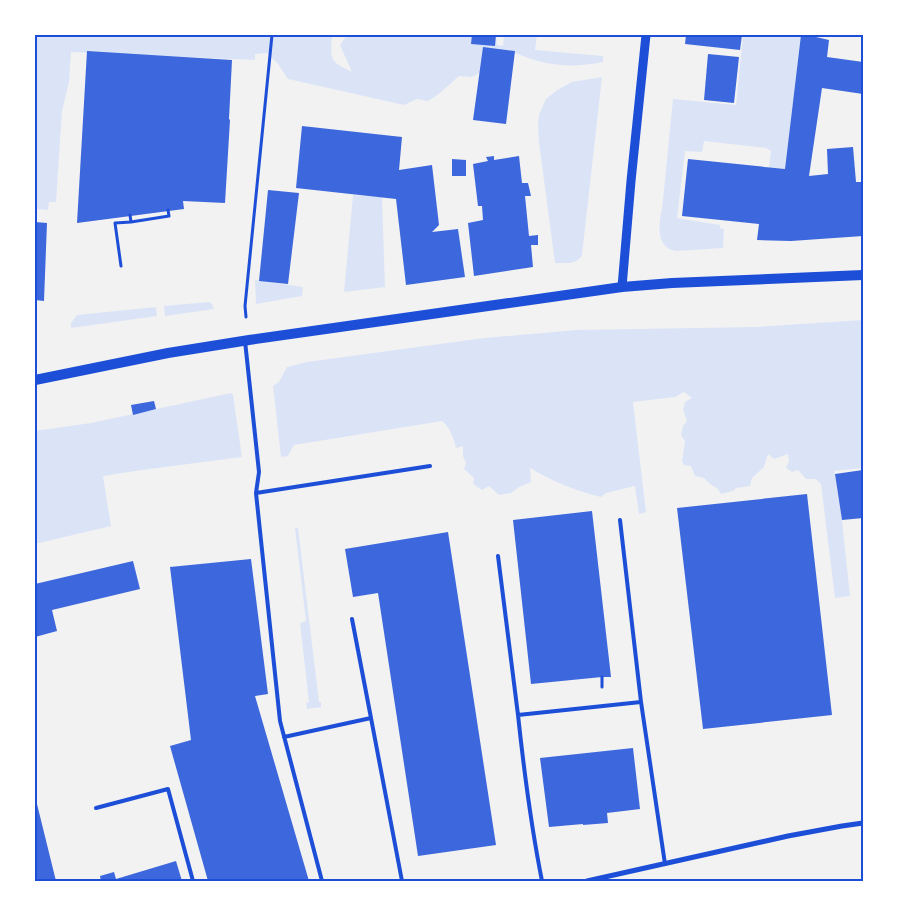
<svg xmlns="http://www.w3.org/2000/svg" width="898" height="916" font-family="Cabin,sans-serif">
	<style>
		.green { fill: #dbe4f7 }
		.building { fill: #3d67dc }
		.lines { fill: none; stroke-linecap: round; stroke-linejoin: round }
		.path { stroke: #1d4ed8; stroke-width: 3 }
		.service { stroke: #1d4ed8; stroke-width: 4 }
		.minor { stroke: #1d4ed8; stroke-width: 5 }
		.tertiary { stroke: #1d4ed8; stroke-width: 9 }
		.secondary { stroke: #1d4ed8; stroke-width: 10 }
		.neatline { fill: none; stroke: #1d4ed8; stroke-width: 2 }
	</style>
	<rect width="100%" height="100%" fill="#f2f2f2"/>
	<!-- green -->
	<path class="green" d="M 35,35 L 330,35 L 332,36 C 330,61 330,61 352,72 L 340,45 L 347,35 L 496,35 L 497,45 L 503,46 L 504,35 L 537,35 L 535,50 L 603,56 L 603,62 C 583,66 562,67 542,62 C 533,60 524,56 515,53 L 472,77 L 459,76 C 449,85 440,94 428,101 L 417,99 L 404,105 L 288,79 L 278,64 L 267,53 L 255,54 L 255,60 L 71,52 L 69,82 L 62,111 L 56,202 L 49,202 L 48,210 L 35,209 Z
		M 743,35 L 801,35 L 785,169 L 769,168 L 771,151 L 766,148 L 704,141 L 702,152 L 685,151 L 677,218 L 720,225 L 720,228 L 724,229 L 723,248 L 676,251 C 656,247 659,227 661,212 L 662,210 L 673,99 L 736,105 Z
		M 602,77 L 582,255 C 577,265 566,263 555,263 L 539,143 L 538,122 L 540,112 L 546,99 L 557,90 L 572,82 Z
		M 353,195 L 382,197 L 385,287 L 344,292 Z
		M 255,280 L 303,287 L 302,296 L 256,304 Z
		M 209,302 L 212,304 L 214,309 L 165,316 L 164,306 Z
		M 156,307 L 157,316 L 71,328 L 71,323 L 77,315 Z
		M 863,320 L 863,468 L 834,471 L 835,474 L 842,520 L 850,596 L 835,598 L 821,484 L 816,479 L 806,479 L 798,470 L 792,472 L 786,468 L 789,461 L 788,454 L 774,459 L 768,454 L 764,467 L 752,478 L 750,486 L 736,488 L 733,491 L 721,494 L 718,489 L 710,484 L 704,478 L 695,476 L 691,466 L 684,465 L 682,461 L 685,441 L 681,435 L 683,426 L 687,421 L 683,410 L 685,402 L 692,398 L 684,392 L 675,397 L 633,402 L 646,512 L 639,514 L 635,486 L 606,493 L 601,497 C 578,492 550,480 530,468 L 531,482 L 519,487 L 511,493 L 499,495 L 489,486 L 482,490 L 473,484 L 474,478 L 464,469 L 466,463 L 463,456 L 463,446 L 456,448 C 453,437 451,429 442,421 L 294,445 L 288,456 L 281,457 L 273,386 L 279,382 L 287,367 L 307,362 L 484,338 L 576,330 L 755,327 Z
		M 231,393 L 233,395 L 242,457 L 142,470 L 103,476 L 111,526 L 35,544 L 35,431 L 91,423 Z
		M 295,528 L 298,528 L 319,702 L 321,702 L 321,707 L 307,709 L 306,703 L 309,702 L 300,623 L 306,621 Z"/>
	<!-- building -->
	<path class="building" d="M 472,35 L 496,35 L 495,46 L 471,44 Z
		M 686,35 L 742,35 L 740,50 L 685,44 Z
		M 801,35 L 816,35 L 816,37 L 829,40 L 827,57 L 863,62 L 863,94 L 822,88 L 809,176 L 828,174 L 827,149 L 853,147 L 856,182 L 863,182 L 863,236 L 791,241 L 757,240 L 759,224 L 682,216 L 688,159 L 785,169 Z
		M 483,47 L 515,51 L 506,124 L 473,120 Z
		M 87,51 L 232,60 L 229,119 L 230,120 L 225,203 L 183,201 L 184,209 L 77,223 Z
		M 708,54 L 739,57 L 734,103 L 704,100 Z
		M 302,126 L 402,137 L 399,170 L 432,165 L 439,225 L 432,232 L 458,229 L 465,277 L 406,285 L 396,199 L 296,188 Z
		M 494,156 L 494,160 L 519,156 L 522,183 L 528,183 L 531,196 L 525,196 L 529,236 L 538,235 L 538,245 L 531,245 L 533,267 L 474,276 L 468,223 L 483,220 L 482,206 L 478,206 L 473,164 L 488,161 L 486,157 Z
		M 452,159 L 466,160 L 466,176 L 452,176 Z
		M 268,190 L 299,193 L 288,284 L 259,281 Z
		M 35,222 L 47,223 L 44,301 L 35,300 Z
		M 154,401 L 156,409 L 133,415 L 131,405 Z
		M 863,470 L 863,518 L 842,520 L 835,474 Z
		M 807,494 L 832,715 L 703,729 L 677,508 Z
		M 592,511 L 611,677 L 602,677 L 531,684 L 513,520 Z
		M 448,532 L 496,845 L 418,856 L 378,593 L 353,597 L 345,549 Z
		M 251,559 L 268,694 L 255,696 L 309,881 L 208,881 L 170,746 L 191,740 L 170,567 Z
		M 133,561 L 140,589 L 52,610 L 57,631 L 35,637 L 35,584 Z
		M 633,748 L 640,809 L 607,813 L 608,823 L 583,825 L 583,824 L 549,827 L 540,758 Z
		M 35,800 L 36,800 L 56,881 L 35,881 Z
		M 176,861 L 182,881 L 101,881 L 100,876 L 114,872 L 116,879 Z"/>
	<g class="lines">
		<!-- path -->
		<path class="path" d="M 131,222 L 169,216 L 168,210
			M 121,266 L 115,223 L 131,222 L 130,215
			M 246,317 L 245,306 L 272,35
			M 602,677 L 602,687"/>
		<!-- service -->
		<path class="service" d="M 245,341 L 259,472 L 256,493 L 280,721 L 322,881
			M 256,493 L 430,466
			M 620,520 L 641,702 L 665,864
			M 498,556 L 518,715
			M 352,619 L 371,718
			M 284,737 L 371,718 L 402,881
			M 96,808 L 168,789 L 193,881
			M 542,881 C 531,826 524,771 518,715 L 641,702"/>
		<!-- minor -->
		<path class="minor" d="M 587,881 L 788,836 L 842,826 L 863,823"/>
		<!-- tertiary -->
		<path class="tertiary" d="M 622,287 L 631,181 L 646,35"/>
		<!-- secondary -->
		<path class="secondary" d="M 35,380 L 168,353 L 249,340 L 622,287 L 672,283 L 863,275"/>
	</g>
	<!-- border -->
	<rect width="898" height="916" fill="none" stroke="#ffffff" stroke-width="72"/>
	<rect x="36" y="36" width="826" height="844" class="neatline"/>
</svg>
